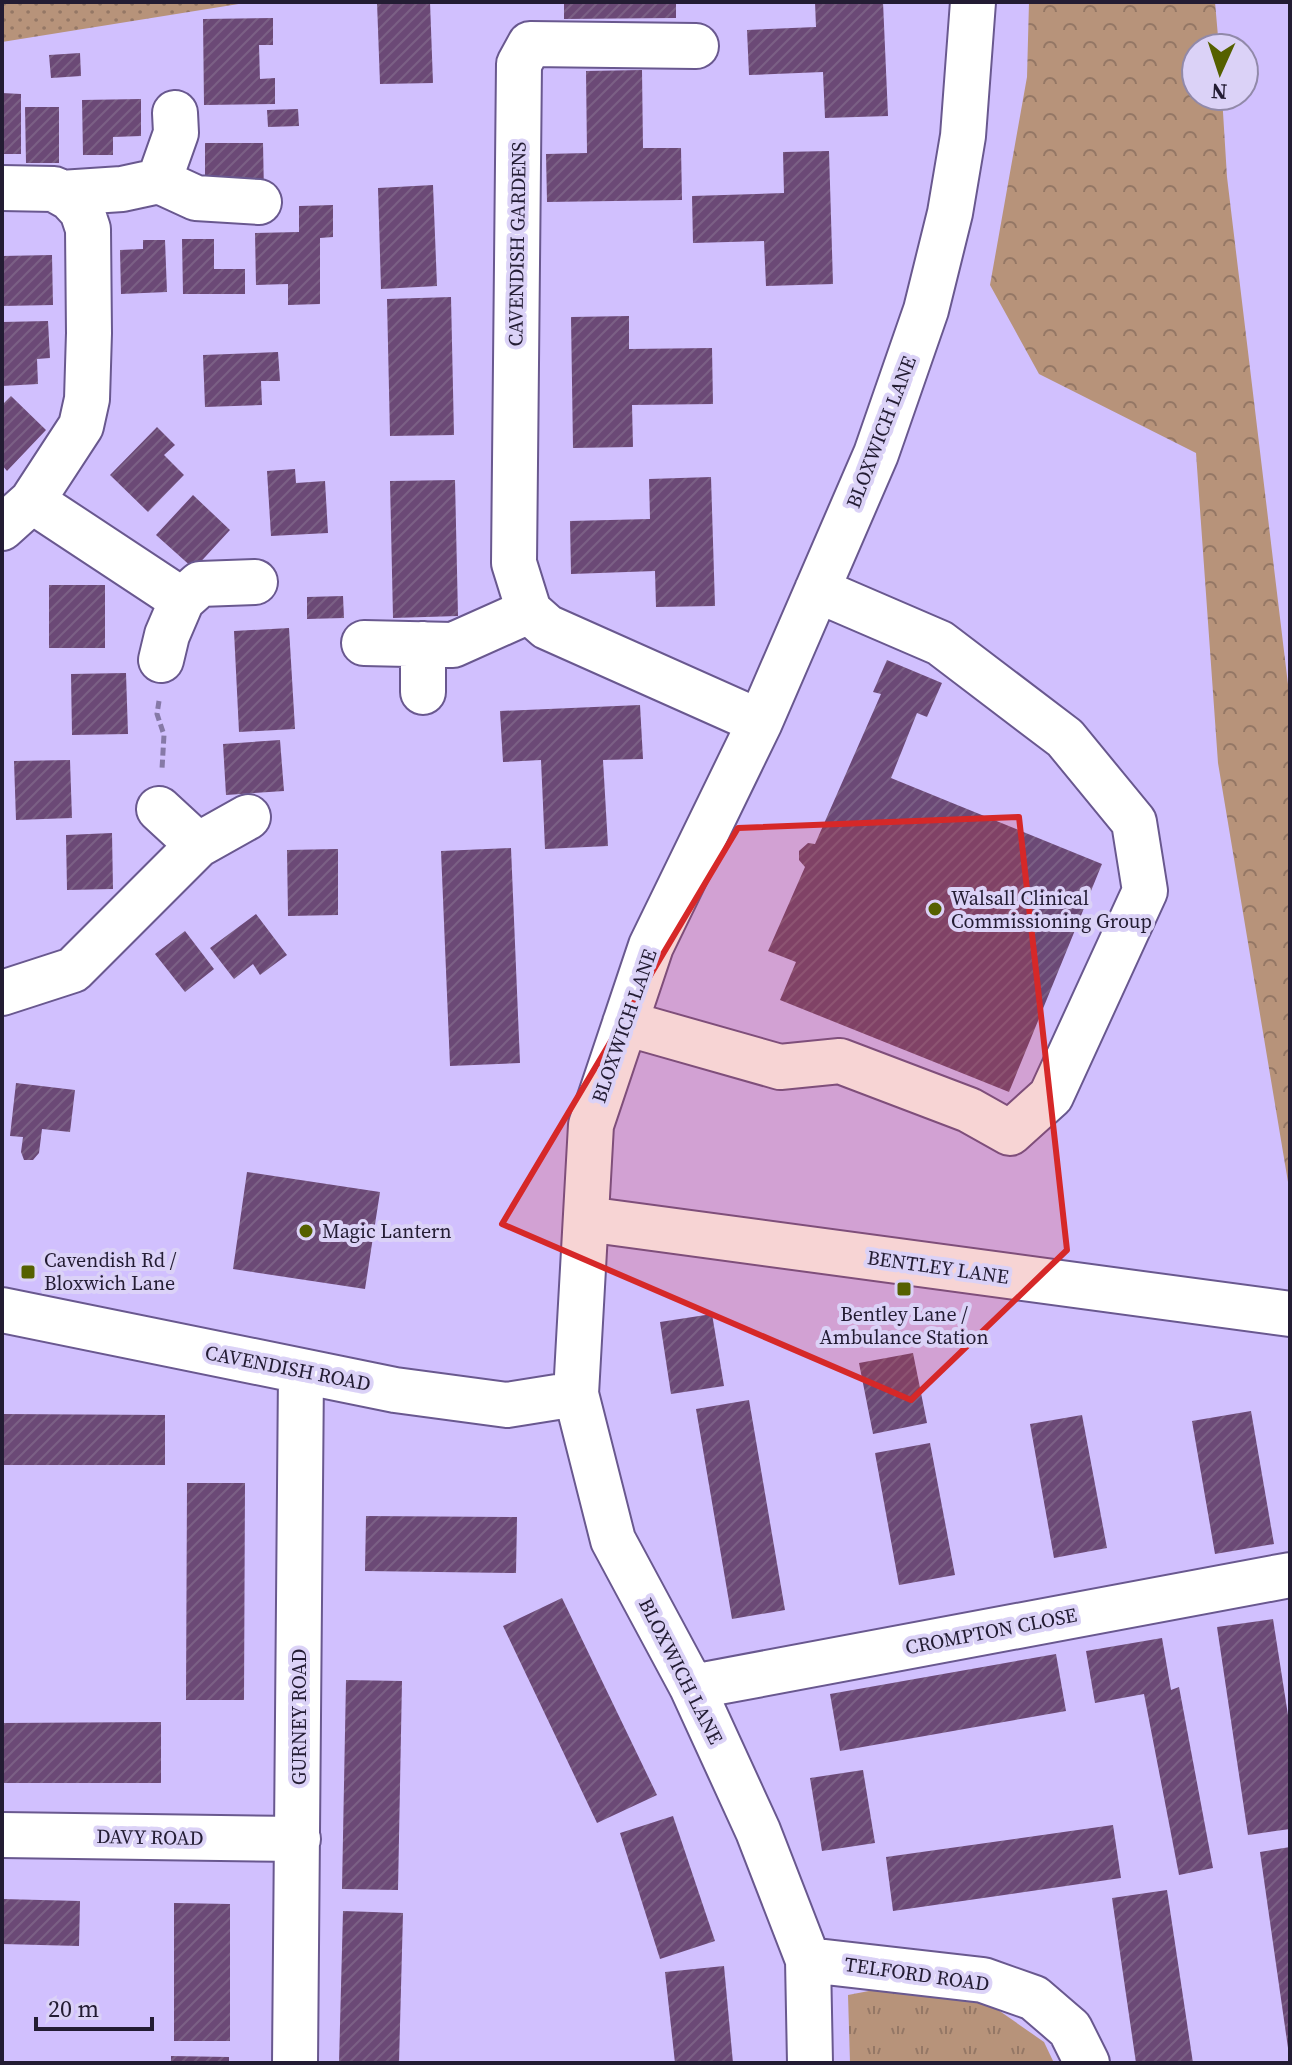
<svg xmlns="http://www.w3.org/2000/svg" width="1292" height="2065" font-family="'Source Serif 4',serif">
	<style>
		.grass { fill: url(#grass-tufts) }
		.forest { fill: url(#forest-crowns) }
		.park { fill: url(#park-dots) }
		.building { fill: url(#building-hatch) }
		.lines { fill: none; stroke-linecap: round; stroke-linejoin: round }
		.minor-casing { stroke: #69588f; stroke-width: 48 }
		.path { stroke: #8679a7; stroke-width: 5; stroke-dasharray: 8 4; stroke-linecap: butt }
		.minor { stroke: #fff; stroke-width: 44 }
		.marked { fill: #d62828; fill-opacity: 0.2; stroke: #d62828; stroke-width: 6; stroke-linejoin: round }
		.poi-dot { fill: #556000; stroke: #dbd2f7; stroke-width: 3 }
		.labels { text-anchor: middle; stroke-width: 8; stroke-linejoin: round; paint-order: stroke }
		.street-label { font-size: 20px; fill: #231c33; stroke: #dbd2f7 }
		.poi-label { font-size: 20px; fill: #231c33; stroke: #dbd2f7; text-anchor: start }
	</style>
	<defs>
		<pattern id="grass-tufts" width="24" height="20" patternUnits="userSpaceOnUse" patternTransform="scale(2)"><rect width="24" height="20" fill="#b7937a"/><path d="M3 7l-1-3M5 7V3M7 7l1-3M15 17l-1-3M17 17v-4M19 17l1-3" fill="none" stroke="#947765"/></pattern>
		<pattern id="forest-crowns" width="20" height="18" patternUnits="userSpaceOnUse" patternTransform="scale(2)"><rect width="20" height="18" fill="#b7937a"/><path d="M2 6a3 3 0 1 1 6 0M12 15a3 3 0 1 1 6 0" fill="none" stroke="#947765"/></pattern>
		<pattern id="park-dots" width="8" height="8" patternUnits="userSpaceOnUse" patternTransform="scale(2)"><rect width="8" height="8" fill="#b7937a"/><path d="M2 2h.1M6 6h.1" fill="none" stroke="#947765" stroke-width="1.8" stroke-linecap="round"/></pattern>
		<pattern id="building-hatch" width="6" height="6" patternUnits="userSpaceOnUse" patternTransform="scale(2)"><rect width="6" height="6" fill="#6b4976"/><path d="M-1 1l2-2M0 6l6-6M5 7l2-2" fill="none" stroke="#7b6085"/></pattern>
	</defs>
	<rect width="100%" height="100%" fill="#d1c0fe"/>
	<!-- grass -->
	<path class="grass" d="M 900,1985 L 991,2005 L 1044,2042 L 1054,2063 L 850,2063 L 848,1995 Z"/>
	<!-- forest -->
	<path class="forest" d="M 1029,2 L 1215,2 L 1219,48 L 1196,48 L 1196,96 L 1222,96 L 1227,177 L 1290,701 L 1290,1194 L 1218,763 L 1196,453 L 1039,374 L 990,285 L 1027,77 Z"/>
	<!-- park -->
	<path class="park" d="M 2,2 L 251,2 L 2,42 Z"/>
	<!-- building -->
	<path class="building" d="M 377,2 L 430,2 L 433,83 L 380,84 Z
		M 564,2 L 676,2 L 676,18 L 564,19 Z
		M 815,2 L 883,2 L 888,116 L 825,118 L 823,72 L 749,75 L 747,30 L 816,27 Z
		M 273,18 L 273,45 L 259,45 L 260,79 L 275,78 L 275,104 L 204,105 L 203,19 Z
		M 80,53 L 81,76 L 51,78 L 49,55 Z
		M 642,70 L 643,148 L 681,148 L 682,200 L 547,202 L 546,154 L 587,153 L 586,71 Z
		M 2,93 L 21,94 L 21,154 L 2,154 Z
		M 141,99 L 141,136 L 113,137 L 113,155 L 83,155 L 82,100 Z
		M 25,107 L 59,107 L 59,163 L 26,163 Z
		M 298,109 L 299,126 L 268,127 L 267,110 Z
		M 205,143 L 263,143 L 264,193 L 205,194 Z
		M 829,151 L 833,284 L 766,286 L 764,241 L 693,243 L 692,196 L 784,193 L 783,152 Z
		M 433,185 L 437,286 L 381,289 L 378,188 Z
		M 333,205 L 333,237 L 320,238 L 320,304 L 288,305 L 288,284 L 256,285 L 255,233 L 299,232 L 299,206 Z
		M 182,239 L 214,239 L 214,269 L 245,269 L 245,294 L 183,294 Z
		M 143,240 L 165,240 L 167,292 L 121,294 L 120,250 L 143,249 Z
		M 52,255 L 53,305 L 2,306 L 2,256 Z
		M 451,297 L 454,435 L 390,436 L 387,299 Z
		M 629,316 L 629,349 L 712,348 L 713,404 L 632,405 L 633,447 L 573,448 L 571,317 Z
		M 48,321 L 50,358 L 37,359 L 38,384 L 2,386 L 2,322 Z
		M 278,352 L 280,381 L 261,381 L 262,405 L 205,407 L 203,355 Z
		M 11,396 L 46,430 L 7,471 L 2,465 L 2,405 Z
		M 157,427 L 175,445 L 164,455 L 184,475 L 148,512 L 110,475 Z
		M 295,469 L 296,483 L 325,481 L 328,533 L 271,536 L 267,471 Z
		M 711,477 L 715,606 L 656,607 L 655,571 L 571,574 L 570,521 L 650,519 L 649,479 Z
		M 455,480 L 458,616 L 393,618 L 390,481 Z
		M 193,495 L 230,530 L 194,569 L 156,535 Z
		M 49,585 L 105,585 L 105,648 L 49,648 Z
		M 343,596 L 344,618 L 307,619 L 307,597 Z
		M 289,628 L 295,729 L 239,732 L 234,631 Z
		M 887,660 L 942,683 L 927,717 L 917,713 L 891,778 L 1102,864 L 1009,1092 L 780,1000 L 796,962 L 768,951 L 805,867 L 799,860 L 799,851 L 808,843 L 815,844 L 881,694 L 873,692 Z
		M 126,673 L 128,734 L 72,735 L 71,674 Z
		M 640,705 L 643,759 L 603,760 L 608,846 L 545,849 L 541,760 L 503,762 L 500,711 Z
		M 280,740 L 284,791 L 226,795 L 223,744 Z
		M 70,760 L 72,818 L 16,820 L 14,761 Z
		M 112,833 L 113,889 L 67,890 L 66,835 Z
		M 511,848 L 520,1063 L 450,1066 L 441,851 Z
		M 338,849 L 338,915 L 288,916 L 287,850 Z
		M 256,914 L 287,955 L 260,975 L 253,964 L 234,979 L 210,948 Z
		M 185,931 L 214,969 L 185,992 L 155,954 Z
		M 16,1083 L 75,1090 L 70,1132 L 42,1129 L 39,1153 L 33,1160 L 24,1160 L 21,1152 L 23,1137 L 10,1136 Z
		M 247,1172 L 380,1192 L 365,1289 L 233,1269 Z
		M 712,1314 L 724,1386 L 671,1394 L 660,1322 Z
		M 913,1353 L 927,1423 L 873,1434 L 859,1363 Z
		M 749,1400 L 785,1610 L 732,1619 L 696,1409 Z
		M 1251,1411 L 1274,1544 L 1215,1554 L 1192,1421 Z
		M 2,1414 L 165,1415 L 165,1465 L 2,1465 Z
		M 1082,1415 L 1107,1548 L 1054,1558 L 1030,1424 Z
		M 930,1443 L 955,1575 L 899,1585 L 875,1453 Z
		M 187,1483 L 245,1483 L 244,1700 L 186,1700 Z
		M 366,1516 L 517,1517 L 516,1573 L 365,1571 Z
		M 562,1598 L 657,1795 L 597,1823 L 503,1626 Z
		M 1273,1619 L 1290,1728 L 1290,1829 L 1248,1835 L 1217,1627 Z
		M 1162,1638 L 1171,1690 L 1179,1687 L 1213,1868 L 1179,1875 L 1144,1694 L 1095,1703 L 1086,1651 Z
		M 1056,1654 L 1066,1711 L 840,1751 L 830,1694 Z
		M 346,1680 L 402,1681 L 398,1890 L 342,1889 Z
		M 161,1722 L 161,1783 L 2,1783 L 2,1723 Z
		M 863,1770 L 875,1843 L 822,1851 L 810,1778 Z
		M 673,1816 L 715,1941 L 660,1959 L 620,1833 Z
		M 1113,1825 L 1121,1878 L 893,1911 L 886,1857 Z
		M 1290,1847 L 1290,2048 L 1288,2048 L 1260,1852 Z
		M 1167,1890 L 1193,2063 L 1136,2063 L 1112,1898 Z
		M 2,1899 L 80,1901 L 79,1946 L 2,1944 Z
		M 174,1903 L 230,1904 L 230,2041 L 174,2041 Z
		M 343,1911 L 403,1913 L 399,2063 L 339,2063 Z
		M 724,1966 L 733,2063 L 675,2063 L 665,1972 Z
		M 171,2056 L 229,2057 L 229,2063 L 171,2063 Z"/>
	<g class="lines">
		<defs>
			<path id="minor" d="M 696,46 L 530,44 L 519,64 L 514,563 L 529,611 L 547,627 L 760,722
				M 159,181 L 176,133 L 175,113
				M 2,188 L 54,189 L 70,198 L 82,211 L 88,229 L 89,333 L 87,399 L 81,426 L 32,501 L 2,528
				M 61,193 L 122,189 L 159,181 L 196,198 L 259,202
				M 32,501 L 182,600 L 167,635 L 161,660
				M 182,600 L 200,584 L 255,582
				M 364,643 L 453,645 L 529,611
				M 423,692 L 423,644
				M 159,809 L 198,845
				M 2,993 L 73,970 L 198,845 L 248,817
				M 625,1023 L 780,1067 L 840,1061 L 969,1110 L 1010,1133 L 1051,1096 L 1145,891 L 1134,822 L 1065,738 L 940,643 L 817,590
				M 586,1219 L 1290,1314
				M 2,1310 L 395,1390 L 507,1405 L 576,1394
				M 692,1687 L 1290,1575
				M 2,1835 L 298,1839
				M 808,1960 L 983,1980 L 1034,1998 L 1070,2029 L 1087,2063
				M 295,2063 L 301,1372
				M 810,2063 L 808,1960 L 758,1831 L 692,1687 L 613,1540 L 576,1394 L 591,1125 L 651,946 L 760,722 L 876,454 L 926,310 L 950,213 L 963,136 L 973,2"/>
		</defs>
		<!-- minor casing -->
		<use href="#minor" class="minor-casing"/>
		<!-- path -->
		<path class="path" d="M 159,701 L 157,714 L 164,735 L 162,769"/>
		<!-- minor -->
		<use href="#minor" class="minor"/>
	</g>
	<!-- marked area -->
	<path class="marked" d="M 1019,817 L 1067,1250 L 911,1400 L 502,1224 L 738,828 Z"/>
	<!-- markers -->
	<g class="poi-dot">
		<circle cx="935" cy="909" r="8"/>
		<circle cx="306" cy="1231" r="8"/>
		<rect x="20" y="1264" width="16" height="16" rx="4"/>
		<rect x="896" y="1281" width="16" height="16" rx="4"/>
	</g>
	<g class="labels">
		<!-- street labels -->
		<g class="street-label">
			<text transform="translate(517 244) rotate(-89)" y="7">CAVENDISH GARDENS</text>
			<text transform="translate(881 432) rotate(-69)" y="7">BLOXWICH LANE</text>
			<text transform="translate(624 1026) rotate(-71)" y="7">BLOXWICH LANE</text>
			<text transform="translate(938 1267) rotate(8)" y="7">BENTLEY LANE</text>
			<text transform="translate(288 1368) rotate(11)" y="7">CAVENDISH ROAD</text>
			<text transform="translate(991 1631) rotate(-11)" y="7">CROMPTON CLOSE</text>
			<text transform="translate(681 1671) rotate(63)" y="7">BLOXWICH LANE</text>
			<text transform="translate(299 1717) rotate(-90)" y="7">GURNEY ROAD</text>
			<text transform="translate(150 1837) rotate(1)" y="7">DAVY ROAD</text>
			<text transform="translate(917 1974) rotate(8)" y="7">TELFORD ROAD</text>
		</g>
		<!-- poi labels -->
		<g class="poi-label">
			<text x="951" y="905">Walsall Clinical<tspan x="951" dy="23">Commissioning Group</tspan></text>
			<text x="322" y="1238">Magic Lantern</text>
			<text x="44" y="1267">Cavendish Rd /<tspan x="44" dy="23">Bloxwich Lane</tspan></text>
			<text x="904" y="1321" text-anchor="middle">Bentley Lane /<tspan x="904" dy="23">Ambulance Station</tspan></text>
		</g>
	</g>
	<!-- border -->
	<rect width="1292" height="2065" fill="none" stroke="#231c33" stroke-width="8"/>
	<!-- north arrow -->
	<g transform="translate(1220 72) rotate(183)"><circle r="38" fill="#dbd2f7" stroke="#9189a9" stroke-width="2"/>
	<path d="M0-6L14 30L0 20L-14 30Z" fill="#556000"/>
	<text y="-12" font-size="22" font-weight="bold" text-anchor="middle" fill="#231c33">N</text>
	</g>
	<!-- scale -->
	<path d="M36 2017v12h116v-12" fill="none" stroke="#231c33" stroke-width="4"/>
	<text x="48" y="2017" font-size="24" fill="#231c33" stroke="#dbd2f7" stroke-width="6" paint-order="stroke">20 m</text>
</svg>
